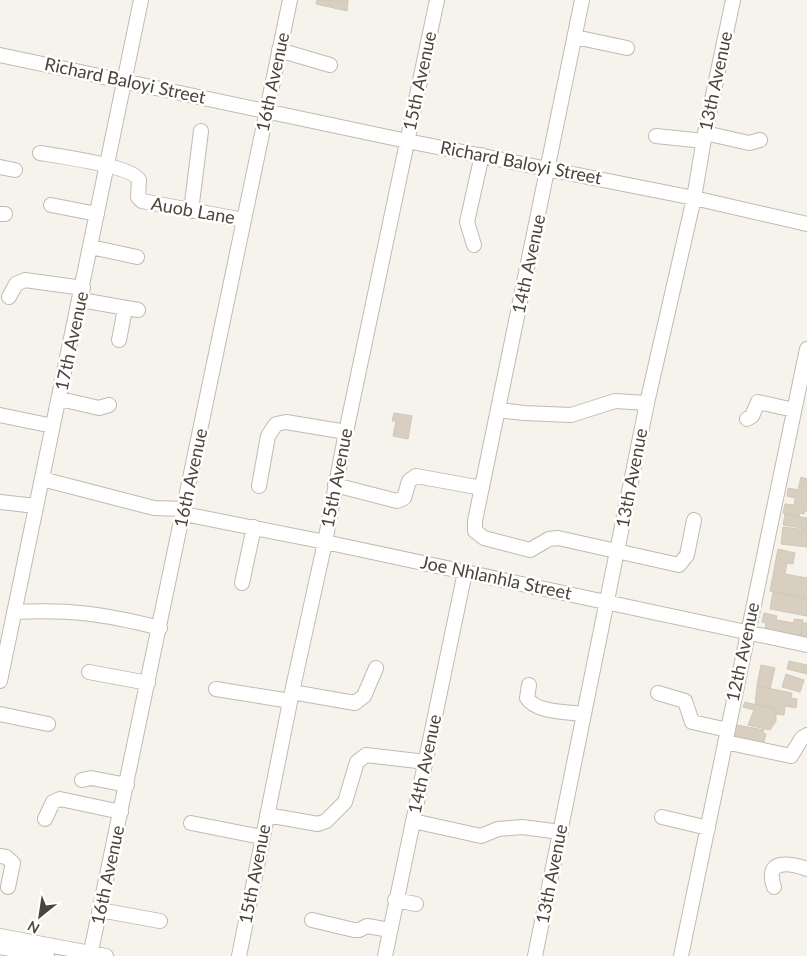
<svg xmlns="http://www.w3.org/2000/svg" width="807" height="956" font-family="Lato,sans-serif">
	<style>
		.building { fill: #d8cfc1; stroke: #d3c7b4 }
		.lines { fill: none; stroke-linecap: round; stroke-linejoin: round }
		.minor-casing { stroke: #c2bbae; stroke-width: 16 }
		.minor { stroke: #fff; stroke-width: 14 }
		.labels { text-anchor: middle; stroke-width: 5; stroke-linejoin: round; paint-order: stroke }
		.street-label { font-size: 18px; fill: #4b4439; stroke: #fff }
	</style>
	<rect width="100%" height="100%" fill="#f6f3ec"/>
	<!-- building -->
	<path class="building" d="M 317,0 L 348,0 L 347,11 L 316,4 Z
		M 394,413 L 412,416 L 408,439 L 393,436 L 396,421 L 392,421 Z
		M 801,477 L 807,479 L 807,511 L 805,511 L 804,514 L 800,513 L 799,516 L 783,513 L 785,504 L 794,505 L 795,498 L 787,496 L 788,488 L 798,490 Z
		M 785,514 L 807,518 L 807,529 L 783,525 Z
		M 783,527 L 807,530 L 807,547 L 781,544 Z
		M 778,549 L 795,553 L 793,564 L 787,563 L 785,574 L 807,578 L 807,598 L 770,591 Z
		M 773,592 L 807,599 L 807,616 L 770,609 Z
		M 764,613 L 777,616 L 776,620 L 794,623 L 794,619 L 803,620 L 800,637 L 765,631 L 766,623 L 762,622 Z
		M 803,623 L 807,623 L 807,640 L 800,639 Z
		M 789,661 L 807,665 L 807,674 L 787,669 Z
		M 761,665 L 775,668 L 770,689 L 757,685 Z
		M 786,674 L 804,680 L 800,692 L 782,687 Z
		M 757,686 L 792,693 L 791,698 L 797,699 L 796,708 L 785,706 L 784,715 L 776,714 L 776,709 L 755,704 Z
		M 745,702 L 776,710 L 776,721 L 770,730 L 748,725 L 754,710 L 743,707 Z
		M 737,725 L 764,730 L 763,733 L 766,734 L 764,742 L 761,742 L 761,745 L 734,740 Z"/>
	<g class="lines">
		<defs>
			<path id="minor" d="M 582,0 L 475,521 L 475,531 L 484,538 L 530,550 L 549,539 L 558,538 L 679,565 L 687,555 L 694,520
				M 575,37 L 627,48
				M 279,50 L 330,65
				M 0,55 L 407,141 L 694,198 L 807,224
				M 705,133 L 749,143 L 760,140
				M 656,136 L 704,141
				M 40,153 C 58,156 132,166 139,180 L 138,197 L 142,201 L 244,220
				M 0,167 L 15,170
				M 51,205 L 97,214
				M 191,211 L 201,131
				M 0,214 L 5,214
				M 474,245 L 467,222 L 482,155
				M 91,247 L 137,257
				M 9,297 L 16,284 L 25,280 L 83,288
				M 81,300 L 138,310
				M 119,340 L 125,309
				M 60,399 L 99,408 L 109,405
				M 498,410 L 524,413 L 571,415 L 615,401 L 647,403
				M 0,415 L 53,426
				M 747,419 L 752,416 L 758,402 L 794,410
				M 42,479 L 154,508 L 185,509
				M 335,485 L 397,501 L 404,498 L 409,481 L 416,476 L 482,488
				M 259,486 L 268,436 L 276,424 L 286,422 L 346,432
				M 0,502 L 36,506
				M 184,514 L 325,542 L 807,645
				M 242,583 L 254,527
				M 14,612 C 70,609 105,614 160,628
				M 89,672 L 148,683
				M 0,681 L 141,0
				M 529,685 L 527,698 C 536,713 569,712 584,714
				M 216,689 L 290,701
				M 292,692 L 355,703 L 364,696 L 376,668
				M 658,693 L 685,701 L 692,722 L 728,730
				M 0,714 L 48,724
				M 725,742 L 791,756 L 802,738 L 807,735
				M 82,780 L 91,778 L 127,785
				M 267,815 L 318,824 L 326,821 L 345,802 L 357,762 L 366,755 L 426,762
				M 662,817 L 708,828
				M 45,819 L 53,802 L 60,799 L 121,812
				M 413,821 L 481,836 L 498,829 L 522,827 L 561,832
				M 191,823 L 262,837
				M 0,856 L 6,857 L 13,863 L 8,887
				M 774,887 C 764,858 790,863 807,869
				M 395,900 L 416,904
				M 100,910 L 160,921
				M 312,920 L 354,930 L 359,930 L 367,926 L 390,930
				M 0,936 L 106,956
				M 0,947 L 47,956
				M 90,956 L 290,0
				M 239,956 L 292,692 L 325,542 L 346,432 L 437,0
				M 385,956 L 465,572
				M 535,956 L 647,403 L 694,198 L 705,133 L 733,0
				M 681,956 L 807,349"/>
		</defs>
		<!-- minor casing -->
		<use href="#minor" class="minor-casing"/>
		<!-- minor -->
		<use href="#minor" class="minor"/>
	</g>
	<g class="labels">
		<!-- street labels -->
		<g class="street-label">
			<text transform="translate(125 81) rotate(12)" y="6">Richard Baloyi Street</text>
			<text transform="translate(420 81) rotate(-78)" y="6">15th Avenue</text>
			<text transform="translate(716 81) rotate(-78)" y="6">13th Avenue</text>
			<text transform="translate(273 82) rotate(-78)" y="6">16th Avenue</text>
			<text transform="translate(521 163) rotate(11)" y="6">Richard Baloyi Street</text>
			<text transform="translate(193 211) rotate(10)" y="6">Auob Lane</text>
			<text transform="translate(529 264) rotate(-78)" y="6">14th Avenue</text>
			<text transform="translate(72 341) rotate(-78)" y="6">17th Avenue</text>
			<text transform="translate(191 478) rotate(-78)" y="6">16th Avenue</text>
			<text transform="translate(337 478) rotate(-79)" y="6">15th Avenue</text>
			<text transform="translate(632 478) rotate(-79)" y="6">13th Avenue</text>
			<text transform="translate(496 578) rotate(12)" y="6">Joe Nhlanhla Street</text>
			<text transform="translate(743 652) rotate(-78)" y="6">12th Avenue</text>
			<text transform="translate(425 764) rotate(-78)" y="6">14th Avenue</text>
			<text transform="translate(255 874) rotate(-79)" y="6">15th Avenue</text>
			<text transform="translate(552 874) rotate(-79)" y="6">13th Avenue</text>
			<text transform="translate(108 875) rotate(-78)" y="6">16th Avenue</text>
		</g>
	</g>
	<!-- north arrow -->
	<g transform="translate(40 916) rotate(210)" stroke="#ffffff" stroke-width="4" paint-order="stroke">
	<path d="M0-4L9 19L0 12L-9 19Z" fill="#4b4439"/>
	<text y="-8" font-size="14" font-weight="bold" text-anchor="middle" fill="#4b4439">N</text>
	</g>
</svg>
